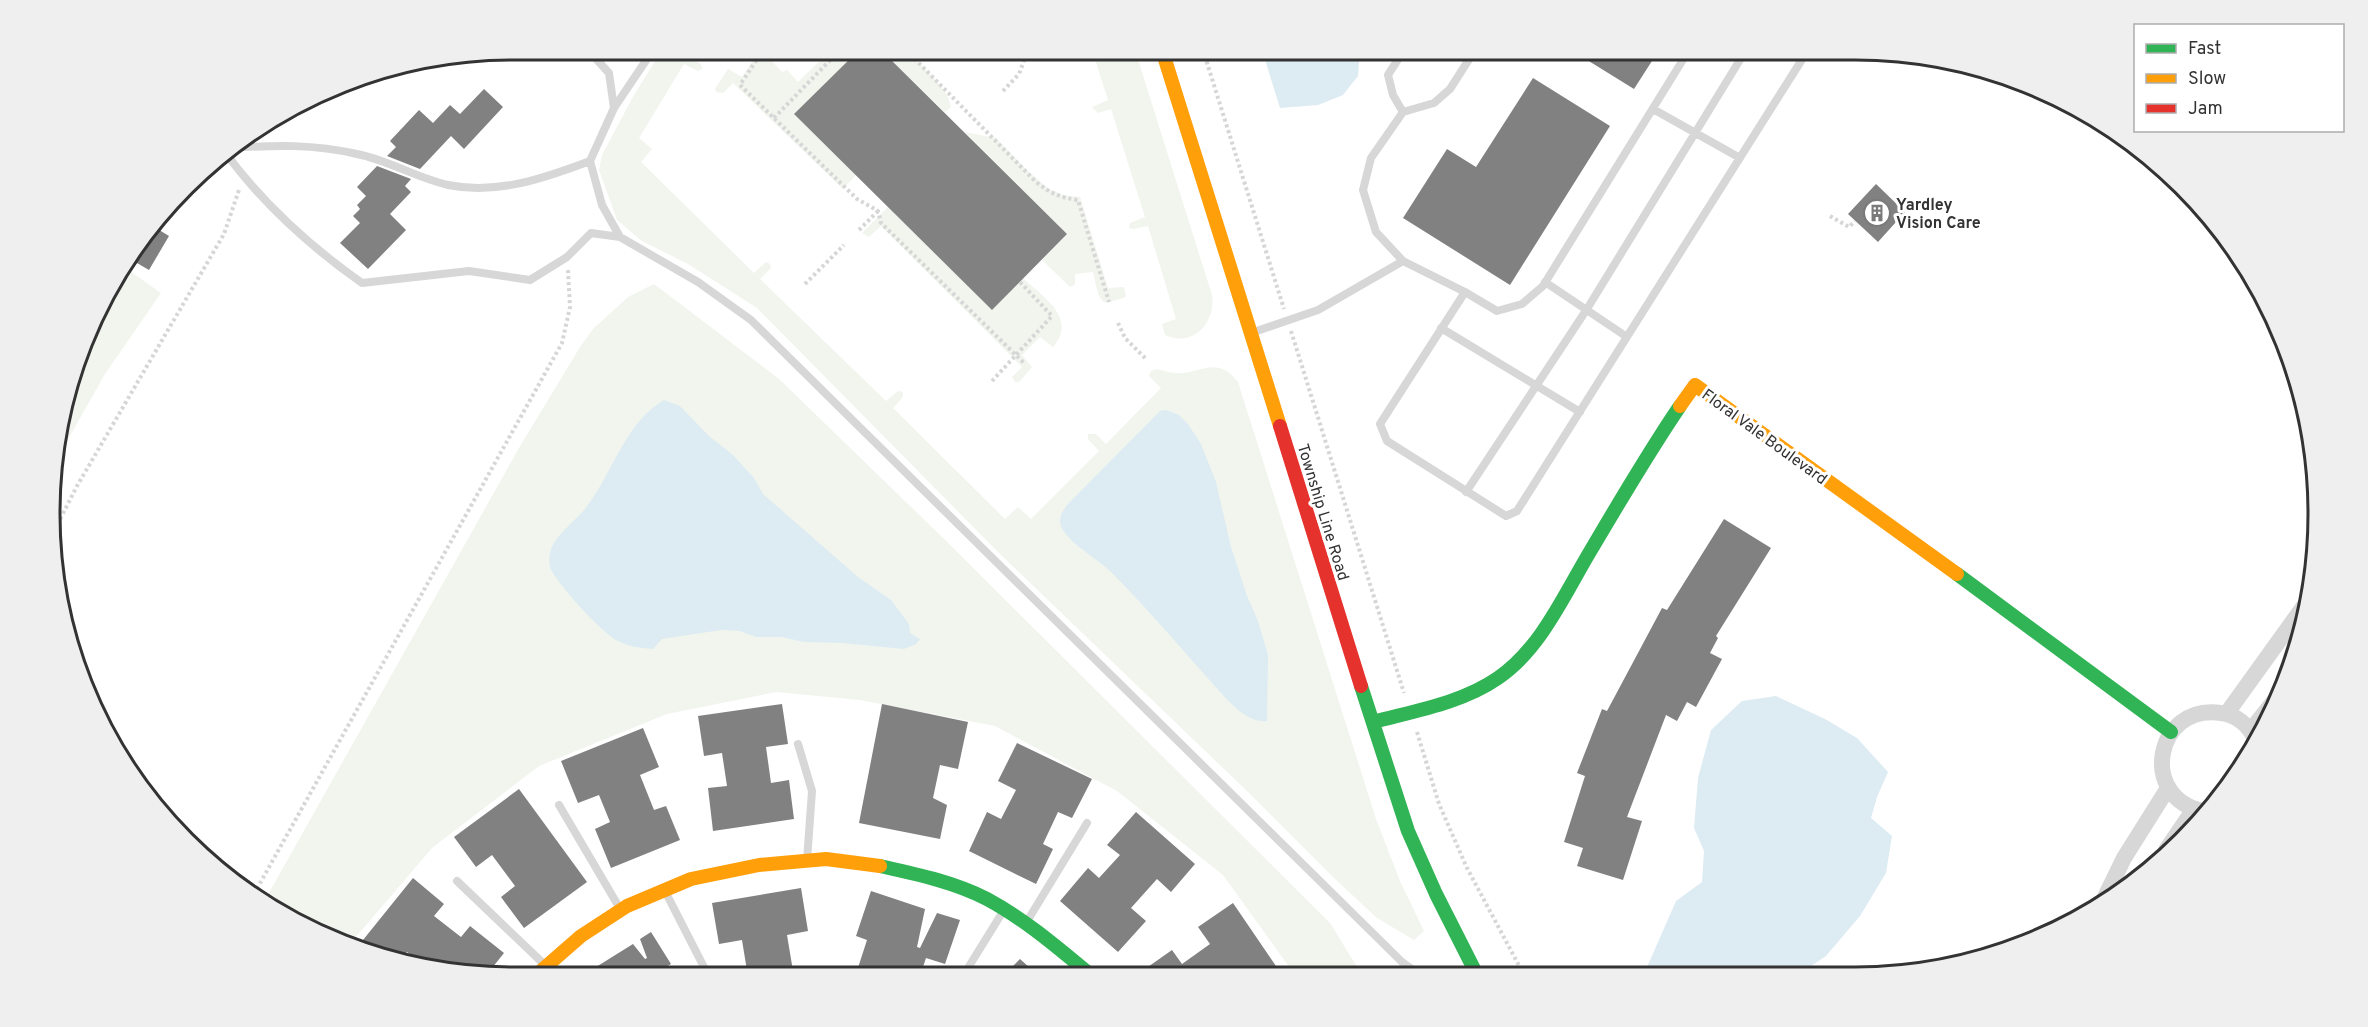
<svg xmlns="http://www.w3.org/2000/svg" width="2368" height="1027" font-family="Overpass,sans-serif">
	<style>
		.green { fill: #f1f5ed }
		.water { fill: #ddebf3 }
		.building { fill: #818181 }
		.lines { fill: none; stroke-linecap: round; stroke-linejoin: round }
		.path { stroke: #d6d6d6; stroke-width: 4; stroke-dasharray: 3 3; stroke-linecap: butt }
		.lane { stroke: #d7d7d7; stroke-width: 8 }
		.street { stroke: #d7d7d7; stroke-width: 16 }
		.fast { stroke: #30b455; stroke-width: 14 }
		.slow { stroke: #ff9f0a; stroke-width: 14 }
		.jam { stroke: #e5322d; stroke-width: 14 }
		.labels { text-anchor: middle; stroke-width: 6; stroke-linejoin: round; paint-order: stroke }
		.poi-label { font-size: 16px; font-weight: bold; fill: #333; stroke: #fff; text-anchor: start }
		.street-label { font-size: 16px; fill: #333; stroke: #fff }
		.rim { fill: none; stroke: #333; stroke-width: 3 }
	</style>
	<rect width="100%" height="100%" fill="#fff"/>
	<!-- green -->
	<path class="green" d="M 662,50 L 693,50 L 689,57 L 701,64 L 702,69 L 698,71 L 684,64 L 639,138 L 652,149 L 641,162 L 754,273 L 766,262 L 770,264 L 771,268 L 760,279 L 886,401 L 898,391 L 903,392 L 903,397 L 893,408 L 1005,519 L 1018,507 L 1031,519 L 1099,451 L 1088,439 L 1088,434 L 1096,434 L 1106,444 L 1161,388 L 1149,376 L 1151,371 C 1159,367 1165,372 1173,373 C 1199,376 1216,353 1238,382 L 1376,819 L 1400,881 L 1424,931 L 1414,940 L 1377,918 L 1334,878 L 1247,791 L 998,552 L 757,308 L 688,264 L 642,241 L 617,220 L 599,170 L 602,155 L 634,95 Z
		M 760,50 L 775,50 L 768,57 L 782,72 L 787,70 L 798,82 L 831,50 L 859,50 L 794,114 L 856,175 L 843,189 L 733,83 L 723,93 L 716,92 L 715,89 L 728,69 L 742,77 Z
		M 881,50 L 906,50 C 919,64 949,88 951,107 L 945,112 Z
		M 1092,50 L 1135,50 L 1212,295 C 1216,323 1193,348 1165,335 L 1162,324 L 1176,319 L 1148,226 L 1133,229 L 1129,228 L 1130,223 L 1145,217 L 1111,109 L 1098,113 L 1092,107 L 1108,100 Z
		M 965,132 L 996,138 L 1029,172 L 1049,189 L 1063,195 L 1080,197 L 1108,288 L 1124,287 L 1126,296 L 1124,298 L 1105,303 C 1096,296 1096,283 1093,272 L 1075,274 L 1075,285 L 1070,287 L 1042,260 L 1067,234 Z
		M 888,207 L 992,310 L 1023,278 C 1043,297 1078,318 1053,347 L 1040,337 L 1022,355 L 1032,367 L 1019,382 L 1015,382 L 1012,377 L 1022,367 L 881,226 L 869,237 L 862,233 Z
		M 124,267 L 161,293 L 105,374 L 54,464 L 58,423 L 112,281 Z
		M 654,284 L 779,379 L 941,536 L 1330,923 L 1362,975 L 1295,975 L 1223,875 L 1117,791 L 995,726 L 860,700 L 776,692 L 667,714 L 539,766 L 432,848 L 349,945 L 265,900 L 519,448 L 580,347 L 593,329 L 628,297 Z"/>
	<!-- water -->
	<path class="water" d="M 1262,50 L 1360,50 L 1358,76 L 1343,95 L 1318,105 L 1280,108 Z
		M 664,400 L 680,406 L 709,436 L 733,455 L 754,478 L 763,494 L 858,577 L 891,600 L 909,624 L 910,633 L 920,639 L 916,644 L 904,649 L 843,643 L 804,642 L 782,637 L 756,637 L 740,631 L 721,630 L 662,639 L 653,649 C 640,648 630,647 618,641 C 603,634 555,582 550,567 C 549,564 549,556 550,553 C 554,536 573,523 584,510 C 612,476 624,423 664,400 Z
		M 1166,410 L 1179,415 L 1188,424 L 1201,444 L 1216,482 L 1231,547 L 1247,596 L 1258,621 L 1268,655 L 1267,721 C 1249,723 1233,706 1222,694 C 1185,653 1150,611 1111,572 C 1098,559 1073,546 1063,530 C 1057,521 1061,513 1067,505 L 1160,411 Z
		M 1776,696 L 1825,719 L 1857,738 L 1888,772 L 1877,797 L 1871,818 L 1892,836 L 1886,873 L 1860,916 L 1826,956 L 1799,974 L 1644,974 L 1676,901 L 1702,882 L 1704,851 L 1694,828 L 1698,778 L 1711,730 L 1742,701 Z"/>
	<!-- building -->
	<path class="building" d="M 859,50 L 881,50 L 1067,234 L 992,310 L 794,114 Z
		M 1571,50 L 1659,50 L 1634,89 Z
		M 1533,78 L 1610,126 L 1510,285 L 1403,218 L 1447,149 L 1476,167 Z
		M 484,89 L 503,107 L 464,149 L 451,136 L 420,169 L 387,156 L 396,147 L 390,141 L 419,110 L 433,123 L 450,105 L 460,114 Z
		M 377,166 L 411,179 L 405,186 L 411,192 L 390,214 L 406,230 L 368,269 L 340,243 L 360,223 L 353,216 L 360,209 L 357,205 L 366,196 L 357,187 Z
		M 1876,184 L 1905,212 L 1878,242 L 1848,214 Z
		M 156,228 L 169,236 L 149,270 L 130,259 Z
		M 1724,519 L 1771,548 L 1716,636 L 1718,638 L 1710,653 L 1722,659 L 1696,707 L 1687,702 L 1677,721 L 1666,715 L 1627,817 L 1642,821 L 1623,880 L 1577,866 L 1583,848 L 1564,842 L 1585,776 L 1577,773 L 1602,709 L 1607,711 L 1662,608 L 1667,610 Z
		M 782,704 L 788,744 L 766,747 L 771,783 L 789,780 L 794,819 L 713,831 L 708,788 L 727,786 L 722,753 L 704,756 L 698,716 Z
		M 882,704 L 968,722 L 958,769 L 940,765 L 933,798 L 947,805 L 940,839 L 859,823 Z
		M 643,728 L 659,767 L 640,775 L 654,810 L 666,806 L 680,840 L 611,868 L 595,829 L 610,822 L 599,795 L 578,803 L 561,761 Z
		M 1017,743 L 1092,779 L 1072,818 L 1058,812 L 1043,844 L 1053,849 L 1036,884 L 969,851 L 987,812 L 1001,819 L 1016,790 L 998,781 Z
		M 519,789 L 587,882 L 524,928 L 501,897 L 515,886 L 492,855 L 476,867 L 454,837 Z
		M 1136,812 L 1195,864 L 1171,892 L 1157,879 L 1131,908 L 1146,921 L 1118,952 L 1060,901 L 1088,868 L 1099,878 L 1120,855 L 1107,845 Z
		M 413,878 L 444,904 L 434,916 L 461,937 L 470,926 L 504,953 L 488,973 L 419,962 L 407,952 L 401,959 L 382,956 L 363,940 Z
		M 801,888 L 808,931 L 787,935 L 794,977 L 748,977 L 742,940 L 719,944 L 712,903 Z
		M 871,891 L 925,909 L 917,947 L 920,948 L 937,913 L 960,920 L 945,964 L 926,958 L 920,976 L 855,977 L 867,940 L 856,936 Z
		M 1233,903 L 1282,975 L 1135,976 L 1172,950 L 1182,964 L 1210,944 L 1198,927 Z
		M 651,932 L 671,964 L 650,977 L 580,977 L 633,944 L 645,959 L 647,958 L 640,939 Z
		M 1020,959 L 1039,976 L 1003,976 Z"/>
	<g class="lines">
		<!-- path -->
		<path class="path" d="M 763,50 L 740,85 L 857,199 L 878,211 L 881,223 L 1025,364
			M 906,50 L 1036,182 C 1050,193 1061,198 1078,200 L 1109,302
			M 1203,50 L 1284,309
			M 1003,91 L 1019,74 L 1028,50 L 1033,50
			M 774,118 L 840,50
			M 1830,216 L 1849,227 L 1855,221
			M 859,230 L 878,211
			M 805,284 L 844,245
			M 1118,323 L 1125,338 L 1147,360
			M 1291,331 L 1404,693
			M 2287,357 L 2288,355
			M 992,381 L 1052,316 L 1020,282
			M 52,535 L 77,486 L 224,234 L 239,190
			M 1417,732 L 1439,804 L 1467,868 L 1524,975
			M 254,894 L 562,343 L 570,307 L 568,270"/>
		<!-- lane -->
		<path class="lane" d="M 588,50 L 609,73 L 614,108 L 590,161 L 602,205 L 620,237
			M 614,108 L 653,50
			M 1653,109 L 1740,158
			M 1403,112 L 1434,103 L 1450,89 L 1475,50
			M 230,148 C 274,145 314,144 357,154 C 388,160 417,178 448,185 C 497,195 545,178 590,161
			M 225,152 C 261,202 312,248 362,283 L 469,271 L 530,280 L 567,257 L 591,233 L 620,237 L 698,282 L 751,320 L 1402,962 L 1420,975
			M 1403,261 L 1376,232 L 1363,190 L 1371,158 L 1403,112 L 1393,95 L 1388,75 L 1404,50
			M 1545,282 L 1627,337
			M 1465,292 L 1497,311 L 1522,304 L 1543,286 L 1689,50
			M 1441,328 L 1580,412
			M 1251,333 L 1318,310 L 1403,261 L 1465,292 L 1380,424 L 1387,441 L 1506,516 L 1517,511 L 1808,50
			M 1466,492 L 1587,309 L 1746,50
			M 798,744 L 812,791 L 807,860
			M 559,805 L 619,907
			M 457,881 L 546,966
			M 666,893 L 708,975
			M 1026,923 L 1087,823
			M 963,976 L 1002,913"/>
		<!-- street -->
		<path class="street" d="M 2227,713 L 2309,599
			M 2251,730 L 2278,696
			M 2203,811 C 2138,798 2155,703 2221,713 C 2237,715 2249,726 2256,740
			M 2166,850 L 2194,809
			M 2103,901 L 2124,858 L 2168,788"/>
		<!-- fast -->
		<path class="fast" d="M 1957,574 L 2171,732
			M 1361,686 L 1408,831 L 1436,894 L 1477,975
			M 1373,722 C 1414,711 1462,703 1498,678 C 1541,649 1565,593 1591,550 C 1620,501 1648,453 1680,406
			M 880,866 C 916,874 954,882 987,899 C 1026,920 1058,948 1092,976"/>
		<!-- slow -->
		<path class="slow" d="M 1162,50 L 1280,426
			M 1680,406 L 1695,385 L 1957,574
			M 534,977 L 581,936 L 627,906 L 691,879 L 759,865 L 826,859 L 880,866"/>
		<!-- jam -->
		<path class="jam" d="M 1280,426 L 1361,686"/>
	</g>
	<!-- icons -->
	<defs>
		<symbol id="building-ring" viewBox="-11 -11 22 22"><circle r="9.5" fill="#fff" stroke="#7a7a7a" stroke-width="1.5"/><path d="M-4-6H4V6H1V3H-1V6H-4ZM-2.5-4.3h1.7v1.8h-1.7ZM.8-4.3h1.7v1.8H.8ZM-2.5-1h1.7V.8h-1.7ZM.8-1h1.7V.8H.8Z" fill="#7a7a7a"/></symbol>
	</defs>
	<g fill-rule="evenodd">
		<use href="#building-ring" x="1862" y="198" width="30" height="30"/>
	</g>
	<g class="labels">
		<!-- poi labels -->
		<g class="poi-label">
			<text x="1896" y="210">Yardley<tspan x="1896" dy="18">Vision Care</tspan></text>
		</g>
		<!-- street labels -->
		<g class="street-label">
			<text transform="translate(1765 436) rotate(36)" y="6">Floral Vale Boulevard</text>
			<text transform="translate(1324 512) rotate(73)" y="6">Township Line Road</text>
		</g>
	</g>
	<!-- crop -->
	<path d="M0 0H2368V1027H0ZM513 60H1855A453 453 0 0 1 2308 513V514A453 453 0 0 1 1855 967H513A453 453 0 0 1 60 514V513A453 453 0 0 1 513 60Z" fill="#efefef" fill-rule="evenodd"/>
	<path class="rim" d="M513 60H1855A453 453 0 0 1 2308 513V514A453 453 0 0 1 1855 967H513A453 453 0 0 1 60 514V513A453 453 0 0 1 513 60Z"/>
	<!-- legend -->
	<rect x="2134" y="24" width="210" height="108" fill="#ffffff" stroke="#adadad" stroke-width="1.5"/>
	<rect x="2146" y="44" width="30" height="9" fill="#30b455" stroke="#adadad" stroke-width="1.5"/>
	<text x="2188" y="54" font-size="18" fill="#333333">Fast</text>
	<rect x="2146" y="74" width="30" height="9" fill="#ff9f0a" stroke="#adadad" stroke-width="1.5"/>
	<text x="2188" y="84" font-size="18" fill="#333333">Slow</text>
	<rect x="2146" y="104" width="30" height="9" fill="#e5322d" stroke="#adadad" stroke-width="1.5"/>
	<text x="2188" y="114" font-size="18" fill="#333333">Jam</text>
</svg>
